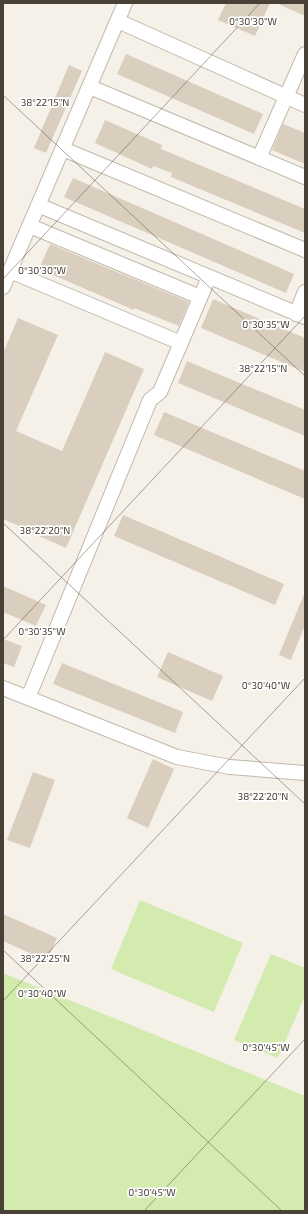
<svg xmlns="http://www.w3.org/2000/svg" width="308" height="1214" font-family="'Exo 2',sans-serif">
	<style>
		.green { fill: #d3ebae }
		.building { fill: #dacfbf }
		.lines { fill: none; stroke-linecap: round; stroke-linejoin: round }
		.minor-casing { stroke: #c1b8aa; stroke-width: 16 }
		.minor { stroke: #fff; stroke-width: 14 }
		.ticks { fill: none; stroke: #494136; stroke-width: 1; stroke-opacity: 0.45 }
		.ticks-label { font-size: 10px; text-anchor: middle; fill: #494136; stroke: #fff; stroke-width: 3.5; stroke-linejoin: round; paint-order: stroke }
	</style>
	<rect width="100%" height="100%" fill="#f5f0e8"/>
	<!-- green -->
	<path class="green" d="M 140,900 L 243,943 L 214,1012 L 111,969 Z
		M 271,954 L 305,968 L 305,996 L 278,1058 L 234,1040 Z
		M 3,973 L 305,1096 L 305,1211 L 3,1211 Z"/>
	<!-- building -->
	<path class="building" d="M 226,3 L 270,3 L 255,36 L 218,20 Z
		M 276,3 L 305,3 L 305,16 Z
		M 126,54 L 263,114 L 254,134 L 117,74 Z
		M 69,65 L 82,71 L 46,153 L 34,148 Z
		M 105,120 L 162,145 L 161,149 L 305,209 L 305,233 L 171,177 L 172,173 L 153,166 L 152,169 L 95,143 Z
		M 283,124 L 305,133 L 305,164 L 272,150 Z
		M 73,178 L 294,274 L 286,293 L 64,197 Z
		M 50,244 L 189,302 L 179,326 L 134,308 L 134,310 L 39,269 Z
		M 213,299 L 305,338 L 305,372 L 201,328 Z
		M 18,318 L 58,335 L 16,431 L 62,451 L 105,352 L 144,369 L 66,548 L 30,532 L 31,531 L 3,519 L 3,353 Z
		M 187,361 L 305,410 L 305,436 L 178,383 Z
		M 164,412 L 305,471 L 305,499 L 154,435 Z
		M 123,515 L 284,584 L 275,605 L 114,536 Z
		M 3,586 L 46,605 L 36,626 L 3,612 Z
		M 305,592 L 305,625 L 291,660 L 279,655 Z
		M 3,639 L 22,646 L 14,667 L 3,663 Z
		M 168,652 L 223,676 L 212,701 L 157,677 Z
		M 62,663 L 183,712 L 175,733 L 53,684 Z
		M 153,759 L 174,769 L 148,828 L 127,818 Z
		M 33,772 L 55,780 L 30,848 L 7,840 Z
		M 3,914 L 57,938 L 47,961 L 3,941 Z"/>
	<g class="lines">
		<defs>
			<path id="minor" d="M 118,21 L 305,105
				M 90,87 L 305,177
				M 63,149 L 305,250
				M 259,158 L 305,54
				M 38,205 L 305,317
				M 30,226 L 200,297
				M 10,271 L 181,343
				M 3,287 L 125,3
				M 296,314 L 305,292
				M 3,688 L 177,757 L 230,767 L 305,773
				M 28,698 L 150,400 L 160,392 L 209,277"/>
		</defs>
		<!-- minor casing -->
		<use href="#minor" class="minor-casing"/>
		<!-- minor -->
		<use href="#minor" class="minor"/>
	</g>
	<!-- ticks -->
	<path class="ticks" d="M 3,95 L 305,376M 3,279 L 260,3M 3,523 L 305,804M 3,640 L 305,316M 3,950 L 282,1211M 3,1001 L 305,678M 144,1211 L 305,1039"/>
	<g class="ticks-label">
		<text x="253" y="25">0°30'30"W</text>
		<text x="45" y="106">38°22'15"N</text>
		<text x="42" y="274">0°30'30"W</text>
		<text x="266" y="328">0°30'35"W</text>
		<text x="263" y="372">38°22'15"N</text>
		<text x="45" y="534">38°22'20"N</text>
		<text x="42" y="635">0°30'35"W</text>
		<text x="266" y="689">0°30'40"W</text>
		<text x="263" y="800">38°22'20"N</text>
		<text x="45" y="962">38°22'25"N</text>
		<text x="42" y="997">0°30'40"W</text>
		<text x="266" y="1051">0°30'45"W</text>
		<text x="152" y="1196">0°30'45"W</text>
	</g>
	<!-- border -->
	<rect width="308" height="1214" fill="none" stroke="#494136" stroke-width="8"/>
</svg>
